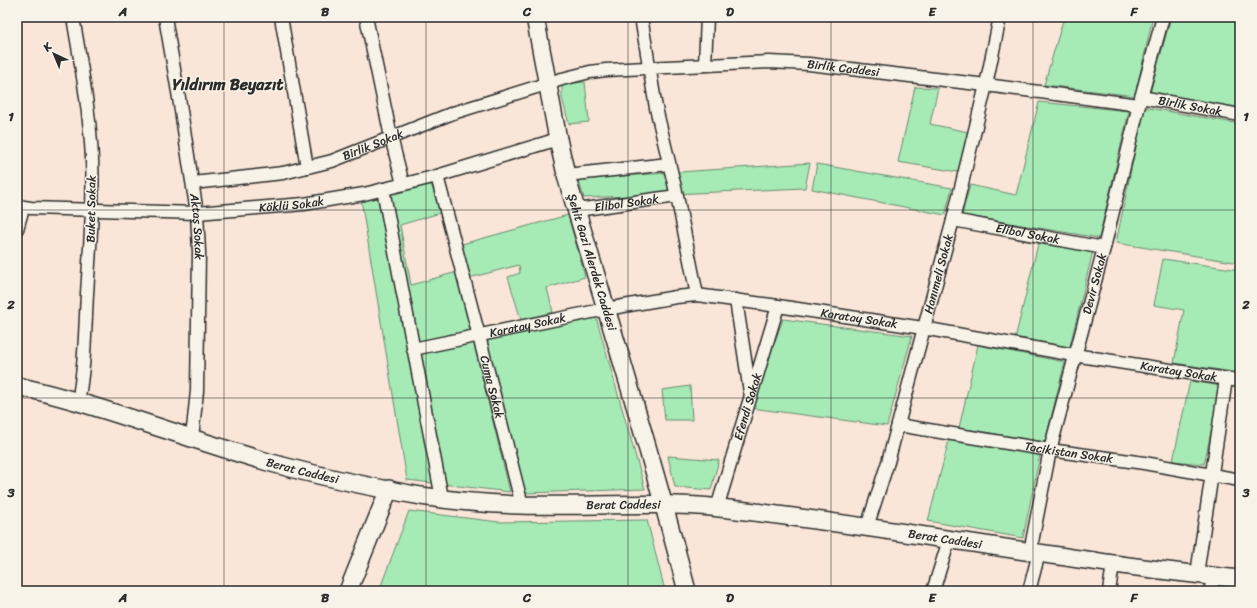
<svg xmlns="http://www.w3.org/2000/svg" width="1257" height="608" font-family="Sriracha,sans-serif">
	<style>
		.green { fill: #a6eab5; stroke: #688a70 }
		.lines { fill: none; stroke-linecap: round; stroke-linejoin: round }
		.street-casing { stroke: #2b2b2b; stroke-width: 15 }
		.secondary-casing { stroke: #2b2b2b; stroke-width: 20 }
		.street { stroke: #f7f3e8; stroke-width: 12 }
		.secondary { stroke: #f7f3e8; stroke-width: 17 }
		.grid { fill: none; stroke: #2b2b2b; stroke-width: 1; stroke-opacity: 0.55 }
		.labels { text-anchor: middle; stroke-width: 3; stroke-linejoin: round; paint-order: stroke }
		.street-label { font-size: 12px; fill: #2b2b2b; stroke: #f7f3e8 }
		.district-label { font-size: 16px; font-weight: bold; fill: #2b2b2b; stroke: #f7f3e8 }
		.neatline { fill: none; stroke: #2b2b2b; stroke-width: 1.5 }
		.grid-label { font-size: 13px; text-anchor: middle; font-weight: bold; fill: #2b2b2b }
	</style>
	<rect width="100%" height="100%" fill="#f9e6d8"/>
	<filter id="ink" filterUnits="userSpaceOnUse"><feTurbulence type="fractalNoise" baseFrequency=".025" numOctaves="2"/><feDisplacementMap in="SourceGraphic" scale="8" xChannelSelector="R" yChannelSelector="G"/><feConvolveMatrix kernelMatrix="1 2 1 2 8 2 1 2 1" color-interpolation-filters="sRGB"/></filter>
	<g filter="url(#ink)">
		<!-- green -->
		<path class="green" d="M 1064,17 L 1153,17 L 1135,96 L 1044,85 Z
			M 1171,17 L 1240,17 L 1240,108 L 1150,93 Z
			M 585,82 L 589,122 L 569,124 L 562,98 L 562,84 Z
			M 915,87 L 938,88 L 930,124 L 968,132 L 958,172 L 898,162 Z
			M 1039,102 L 1129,111 L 1099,238 L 962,215 L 970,185 L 1016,195 Z
			M 1144,107 L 1240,124 L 1240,263 L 1116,243 Z
			M 810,163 L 805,188 L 584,198 L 578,179 Z
			M 817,164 L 952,188 L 945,215 L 812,189 Z
			M 431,183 L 440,213 L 400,225 L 411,285 L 457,272 L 510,492 L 407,480 L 361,200 Z
			M 568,215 L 585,277 L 547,288 L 553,312 L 521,320 L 508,277 L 520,273 L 519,265 L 469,278 L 462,244 Z
			M 1038,244 L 1093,251 L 1069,350 L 1015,339 Z
			M 1163,259 L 1240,270 L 1240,373 L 1174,363 L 1184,310 L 1154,305 Z
			M 596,317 L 645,489 L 526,493 L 485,338 Z
			M 783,319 L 912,336 L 887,426 L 751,408 Z
			M 978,345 L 1065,362 L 1045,442 L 959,428 Z
			M 1190,381 L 1221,386 L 1204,464 L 1173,461 Z
			M 690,386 L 692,420 L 665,420 L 662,390 Z
			M 949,440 L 1040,455 L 1023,538 L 928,521 Z
			M 668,456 L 719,460 L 711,490 L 675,487 Z
			M 409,511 L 499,522 L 647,520 L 665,591 L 379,591 Z"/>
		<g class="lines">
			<defs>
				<g id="street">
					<path d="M 73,17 C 80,59 88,100 91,143 C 95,193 90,244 87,294 C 85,331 85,365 78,402"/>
					<path id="s1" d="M 165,17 L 179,98 L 197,213 L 199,252 L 197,391 L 192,438"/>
					<path d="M 281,17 L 307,167"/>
					<path d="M 366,17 L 391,137 L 403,184"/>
					<path d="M 641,17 L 656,108 L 677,196 L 697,295"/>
					<path d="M 705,65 L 707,17"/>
					<path id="s2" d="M 1141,97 L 1240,115"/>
					<path d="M 566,175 L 669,164"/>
					<path id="s3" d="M 437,176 L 479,336 L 522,505"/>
					<path id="s4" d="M 193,183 L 283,173 L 332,161 L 453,113 L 562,79 L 590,72 L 606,70 L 769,62 L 809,64 L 986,85 L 1139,105"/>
					<path d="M 383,189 L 442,498"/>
					<path id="s5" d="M 17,206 L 31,208 L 197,213 L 304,204 L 364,194 L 437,176 L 558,139"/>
					<path id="s6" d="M 577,210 L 677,196"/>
					<path id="s7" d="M 953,220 L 1104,248"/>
					<path d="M 17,229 L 23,208"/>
					<path d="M 736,300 L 750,392"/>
					<path id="s8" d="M 413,349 L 606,309 L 676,297 L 697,295 L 778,306 L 923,328 L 1074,355 L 1240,381"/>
					<path id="s9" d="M 898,425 L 1050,450 L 1144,463 L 1240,480"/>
					<path id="s10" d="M 717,508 L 778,306"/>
					<path id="s11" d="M 867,527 L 888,462 L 953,220 L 986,85 L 1000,17"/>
					<path id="s12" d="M 1030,552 L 1050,450 L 1104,248 L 1139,105 L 1163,17"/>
					<path d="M 1197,574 L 1226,379"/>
					<path d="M 933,591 L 949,540"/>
					<path d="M 1029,591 L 1039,553"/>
					<path d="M 1109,591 L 1113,564"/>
					<path d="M 1210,591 L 1214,576"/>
				</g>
				<g id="secondary">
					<path id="s13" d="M 535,17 L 558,139 L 567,179 C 608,316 651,453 687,591"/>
					<path id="s14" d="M 17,386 C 102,405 184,438 268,462 C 318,476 370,487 421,496 C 454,501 487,504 520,505 C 587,507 654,501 720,508 C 894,527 1066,562 1240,579"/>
					<path d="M 348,591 L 389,489"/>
				</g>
			</defs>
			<!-- street casing -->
			<use href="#street" class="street-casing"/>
			<!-- secondary casing -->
			<use href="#secondary" class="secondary-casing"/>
			<!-- street -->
			<use href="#street" class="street"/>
			<!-- secondary -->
			<use href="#secondary" class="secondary"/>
		</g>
	</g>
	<!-- grid -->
	<path class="grid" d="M 224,17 L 224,591M 426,17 L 426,591M 628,17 L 628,591M 831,17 L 831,591M 1033,17 L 1033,591M 17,210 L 1240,210M 17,398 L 1240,398"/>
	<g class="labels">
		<!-- street labels -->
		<g class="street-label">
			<text dy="4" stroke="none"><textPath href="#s4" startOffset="668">Birlik Caddesi</textPath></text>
			<text dy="4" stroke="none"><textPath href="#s2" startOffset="50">Birlik Sokak</textPath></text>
			<text dy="4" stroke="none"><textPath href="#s4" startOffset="185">Birlik Sokak</textPath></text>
			<text dy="4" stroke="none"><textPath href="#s6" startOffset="50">Elibol Sokak</textPath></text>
			<text dy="4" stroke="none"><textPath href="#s5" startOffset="275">Köklü Sokak</textPath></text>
			<text transform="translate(91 209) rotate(-89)" y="4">Buket Sokak</text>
			<text dy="4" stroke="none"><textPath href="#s1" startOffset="212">Aktaş Sokak</textPath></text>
			<text dy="4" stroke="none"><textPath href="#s7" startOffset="76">Elibol Sokak</textPath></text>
			<text dy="4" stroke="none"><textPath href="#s13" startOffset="252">Şehit Gazi Alerdek Caddesi</textPath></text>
			<text dy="4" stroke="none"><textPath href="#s11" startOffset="263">Hanımeli Sokak</textPath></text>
			<text dy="4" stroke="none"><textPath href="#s12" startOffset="276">Devir Sokak</textPath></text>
			<text dy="4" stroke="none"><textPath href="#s8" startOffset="453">Karatay Sokak</textPath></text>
			<text dy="4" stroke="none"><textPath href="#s8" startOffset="117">Karatay Sokak</textPath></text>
			<text dy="4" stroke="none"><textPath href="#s8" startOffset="777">Karatay Sokak</textPath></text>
			<text dy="4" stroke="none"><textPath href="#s3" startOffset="218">Cuma Sokak</textPath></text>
			<text dy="4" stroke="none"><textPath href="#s10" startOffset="106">Efendi Sokak</textPath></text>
			<text dy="4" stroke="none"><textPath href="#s9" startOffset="173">Tacikistan Sokak</textPath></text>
			<text dy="4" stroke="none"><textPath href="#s14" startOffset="298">Berat Caddesi</textPath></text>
			<text dy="4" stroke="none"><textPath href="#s14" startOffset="622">Berat Caddesi</textPath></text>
			<text dy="4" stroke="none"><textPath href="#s14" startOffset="946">Berat Caddesi</textPath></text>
		</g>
		<!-- district labels -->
		<g class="district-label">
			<text x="228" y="90">Yıldırım Beyazıt</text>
		</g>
	</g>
	<!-- margin -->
	<rect width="1257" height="608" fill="none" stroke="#f7f3e8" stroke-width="44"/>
	<!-- north arrow -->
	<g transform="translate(54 54) rotate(316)" stroke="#f7f3e8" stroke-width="3" paint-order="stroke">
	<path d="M0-3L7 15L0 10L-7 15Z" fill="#2b2b2b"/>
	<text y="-6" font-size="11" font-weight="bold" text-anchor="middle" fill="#2b2b2b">K</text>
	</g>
	<rect x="22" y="22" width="1213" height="564" class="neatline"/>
	<g class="grid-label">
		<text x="123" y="16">A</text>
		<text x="325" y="16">B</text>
		<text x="527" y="16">C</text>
		<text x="730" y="16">D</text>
		<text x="932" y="16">E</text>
		<text x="1134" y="16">F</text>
		<text x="11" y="121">1</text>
		<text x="1246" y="121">1</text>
		<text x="11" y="309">2</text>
		<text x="1246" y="309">2</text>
		<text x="11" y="497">3</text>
		<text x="1246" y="497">3</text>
		<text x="123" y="602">A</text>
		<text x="325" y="602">B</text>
		<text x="527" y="602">C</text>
		<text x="730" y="602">D</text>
		<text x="932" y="602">E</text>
		<text x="1134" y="602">F</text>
	</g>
</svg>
